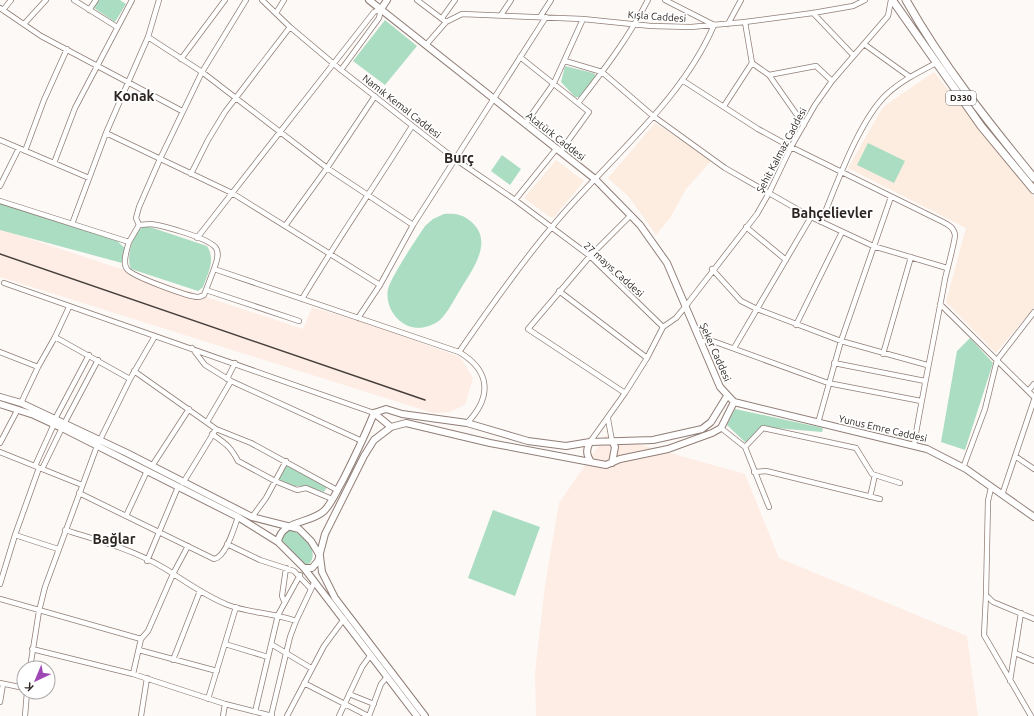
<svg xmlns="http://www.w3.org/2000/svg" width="1034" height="716" font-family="Ubuntu,sans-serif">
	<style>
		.built { fill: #feede5 }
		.education { fill: #fdece0 }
		.green { fill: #aaddc1 }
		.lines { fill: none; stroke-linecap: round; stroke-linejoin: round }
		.minor-casing { stroke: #907e76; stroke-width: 6 }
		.major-casing { stroke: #907e76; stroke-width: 8 }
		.highway-casing { stroke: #907e76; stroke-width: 9 }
		.minor { stroke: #fff; stroke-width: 4.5 }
		.major { stroke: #fff; stroke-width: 6 }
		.highway { stroke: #fff; stroke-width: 7 }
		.rail { stroke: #453f3c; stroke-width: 1.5 }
		.labels { text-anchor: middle; stroke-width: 3.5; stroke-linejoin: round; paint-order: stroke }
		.shield { fill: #fff; stroke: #6b6664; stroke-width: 1 }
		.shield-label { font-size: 9px; font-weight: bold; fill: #2c2522 }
		.street-label { font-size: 10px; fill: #2c2522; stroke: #fff }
		.district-label { font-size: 14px; font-weight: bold; fill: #2c2522; stroke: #fff }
	</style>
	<rect width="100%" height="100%" fill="#fdf9f7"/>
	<!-- built -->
	<path class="built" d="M 0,229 L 303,329 L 312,307 L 383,329 L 460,357 L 473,378 L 465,405 L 450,412 L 433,413 L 0,277 Z
		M 606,435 L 745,474 L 779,558 L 967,636 L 978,716 L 536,716 L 535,672 L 545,585 L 559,503 Z"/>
	<!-- education -->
	<path class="education" d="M 934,72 L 1034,197 L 1034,307 L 996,353 L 946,302 L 966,228 L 848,168 L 883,107 Z
		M 655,123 L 712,160 L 686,189 L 670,218 L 656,235 L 629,197 L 608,178 Z
		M 556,160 L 584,181 L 554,217 L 550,217 L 524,198 Z"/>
	<!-- green -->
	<path class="green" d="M 99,0 L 120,0 L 126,4 L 115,22 L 94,8 Z
		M 385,20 L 417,46 L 385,85 L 353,61 Z
		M 565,66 L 593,73 L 596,75 L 580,97 L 575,97 L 561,82 Z
		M 868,143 L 905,161 L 894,183 L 857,165 Z
		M 502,155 L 521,169 L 510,185 L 491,171 Z
		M 0,202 L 117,241 L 126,249 L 122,263 L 0,230 Z
		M 444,214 C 453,213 462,214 469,220 C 496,240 472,270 460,290 C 454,300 448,312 440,320 C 431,327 419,330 408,326 C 394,320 385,304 388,289 C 392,275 416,240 425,226 L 433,219 Z
		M 147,226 L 207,246 C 216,260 208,273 203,287 L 198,291 L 131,269 C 126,257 132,242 137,230 Z
		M 970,338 L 993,363 L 965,450 L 941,442 L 957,351 Z
		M 735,409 L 823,428 L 822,432 L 763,427 L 746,443 L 727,425 Z
		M 287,464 L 327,487 L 324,492 L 306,486 L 293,486 L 278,479 Z
		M 493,510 L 540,527 L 515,596 L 468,578 Z
		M 288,530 C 302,531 322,553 308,565 L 303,564 L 281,539 Z"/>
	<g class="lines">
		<defs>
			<path id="minor" d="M 74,0 L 117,27
				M 262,0 L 290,27 L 341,70 L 455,159 L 515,200 L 590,256 L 663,327
				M 417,0 L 446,22
				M 0,8 L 41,36 L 182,111
				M 3,10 L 11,0
				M 89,10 L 96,0
				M 276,13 L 284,0
				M 813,13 L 853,55
				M 501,15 L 511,0
				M 540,17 L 551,0
				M 442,18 L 455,0
				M 24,24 L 46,0
				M 728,24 L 741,0
				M 148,37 L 202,72 L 327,168 L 413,225
				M 864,44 L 910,77
				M 426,45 L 446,22 L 462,14 L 583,19 L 651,26 L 691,27 L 745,22 L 813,13 L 853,6 L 865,0
				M 520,57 L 589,112 L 560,152
				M 181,59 L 225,0
				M 565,61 L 602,72 L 653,116 L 725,168 L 811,217 L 873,246 L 947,268
				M 752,63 L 769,75 L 804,125
				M 341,70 L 379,18 L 381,9
				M 769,75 L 816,66 L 832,81
				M 682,80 L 758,129 L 791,147 L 943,222 C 949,225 954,228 955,235 C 955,241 947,270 945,279 C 935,335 923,390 914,445
				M 578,103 C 604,70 629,37 648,0
				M 724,106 L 752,63 L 745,22
				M 525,124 L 554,83 L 583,19
				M 106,133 L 232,193 L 380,285
				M 0,140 L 89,178
				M 25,151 L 44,100 L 67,49
				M 54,163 L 75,108 L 132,0
				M 191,174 L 208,140 L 225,112 L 290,27
				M 0,186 L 19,148
				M 515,200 L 557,148
				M 0,201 L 129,242 C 127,249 122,263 127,269 C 131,276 189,297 198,297 C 200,297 202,296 204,295 L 214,269
				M 821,222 C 836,186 859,120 887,94 C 901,81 919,72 936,63
				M 72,224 L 106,133 L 148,37 L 159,0
				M 139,225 L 136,218 L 139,207 L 160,159 L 202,72 L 246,0
				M 285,226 L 327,168 L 375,96
				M 746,227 L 786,260
				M 197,238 L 374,12 L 381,9
				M 129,242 L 139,225 C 143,225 147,224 151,224 C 164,226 209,238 216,248 C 220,254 216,263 214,269 L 459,352 C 491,371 492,397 467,423
				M 712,269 L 741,301 L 757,309 L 841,341 L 927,365
				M 4,283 L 374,413
				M 206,290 L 299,321
				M 559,291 L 647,358
				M 302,299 C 337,240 376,184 412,126
				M 940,304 L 1034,397
				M 69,307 L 55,337 L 130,379
				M 358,318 L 380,285 L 413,225 L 546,17
				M 796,325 L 842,232
				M 700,342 L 710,340 L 828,383 L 921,401
				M 192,348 L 205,365 L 231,381 L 362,441
				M 734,348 L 811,217
				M 0,352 L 38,367
				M 459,352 C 488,310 518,267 551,228 C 604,163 681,103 714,25 L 665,0
				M 883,354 L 911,257
				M 834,363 L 925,381
				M 134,371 L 216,429 L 251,443 L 337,490
				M 227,379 L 235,363
				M 1028,391 L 1034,384
				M 625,393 L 528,329 L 590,256 L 631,215
				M 21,403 L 38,367 L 55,337
				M 55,419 L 89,355
				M 608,419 L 612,441
				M 207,422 L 231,381
				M 818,423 L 841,341 L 891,197
				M 64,424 L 98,360
				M 721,428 L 745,447 L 769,507
				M 212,434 C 226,444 230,446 238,461 L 275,481 L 297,490 L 306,488 L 332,499
				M 590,442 L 625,393 L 647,358 L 663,327 L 676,318 L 685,307 L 757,214 L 769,193 L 791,147 L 815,105 L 832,81 L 888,16 L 891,0
				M 0,443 L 18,409
				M 745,447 L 763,428 L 856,448 L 872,474 L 900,483
				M 0,452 L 82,485
				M 1015,456 L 1034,469
				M 35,466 L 54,424
				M 152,466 L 189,409
				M 963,468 L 985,409 L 997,360 L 1034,312
				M 42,469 L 62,428
				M 754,472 L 766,471 L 880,499
				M 183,483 L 216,429
				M 991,488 L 988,501 L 986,595 L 993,602 L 1034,619
				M 79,493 L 214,559 C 226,557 234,528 238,517
				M 1002,495 L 1034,400
				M 870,497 L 875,475
				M 126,516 L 147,471
				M 252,517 L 266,498 L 286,461
				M 65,530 C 98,540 134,550 164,568 C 185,581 205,596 228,605 C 249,613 274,613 296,621
				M 15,535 L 58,549
				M 227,544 L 260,560 L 294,571 L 311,589
				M 147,561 L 178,487
				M 0,584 L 15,535 L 39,468
				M 986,595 L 984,635 L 1031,716
				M 0,599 L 141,639 L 133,674 L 32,649
				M 284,601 L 282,596 L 286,568
				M 141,639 L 148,631 L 173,574 L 188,546
				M 225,644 L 268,657
				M 271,644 L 311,668
				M 139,650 L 217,671
				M 1015,653 L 1034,661
				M 173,660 L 200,591
				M 30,668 L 39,611 L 45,587 L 97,446 L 130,379 L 155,336
				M 133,674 L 225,704 L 272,716
				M 1010,681 L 1021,613
				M 0,683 L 24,688
				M 304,683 L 368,716
				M 349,694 L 374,704
				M 208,699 L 236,607
				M 0,702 L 3,684
				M 255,712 L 278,615 L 300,575
				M 25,716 L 27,692
				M 141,716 L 147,678
				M 223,716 L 225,704
				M 271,716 L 290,637 L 296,621 L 314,583
				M 287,716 L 324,646 L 344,619
				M 339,716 L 362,667 L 370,656
				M 369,716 L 381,684 L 387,677"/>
			<path id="major" d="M 369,0 L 595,179 L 640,225 L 667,263 L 720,387 L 734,402 L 927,449 L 966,469 L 1034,517
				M 381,9 L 387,0
				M 0,397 L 21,403 L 127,453 L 252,517 L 299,529 L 311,541 L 320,556 L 322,572 L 335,598 L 425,716
				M 0,404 L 34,415 L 62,428 L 238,517 L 278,542 L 304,568 L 417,716
				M 374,413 L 391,427
				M 590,442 C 586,450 586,454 591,462
				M 612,463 L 615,447 L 612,441
				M 278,542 C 281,520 310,524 324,511 C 332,503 337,490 343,480 C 354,458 365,436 374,413 L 386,409 L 402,414 L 467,423 L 528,441 L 566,446 L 590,442 L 653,440 L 702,429 L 711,422 L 727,396
				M 304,568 L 312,568 L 318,561 L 325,534 L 364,456 L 374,440 L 391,427 L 406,423 L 490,443 L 606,465 L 620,459 L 668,449 L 712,433 L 721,428 L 734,402"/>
			<path id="highway" d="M 906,0 C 942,64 988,122 1034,178
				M 893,1 L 981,126 L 1034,190"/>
		</defs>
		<!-- minor casing -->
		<use href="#minor" class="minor-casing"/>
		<!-- major casing -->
		<use href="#major" class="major-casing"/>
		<!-- highway casing -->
		<use href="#highway" class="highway-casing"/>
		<!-- minor -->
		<use href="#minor" class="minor"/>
		<!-- major -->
		<use href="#major" class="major"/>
		<!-- highway -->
		<use href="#highway" class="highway"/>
		<!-- rail -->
		<path class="rail" d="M 0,254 L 425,400"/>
	</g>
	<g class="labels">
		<!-- shield labels -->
		<rect class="shield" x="946" y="91" width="30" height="14" rx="3"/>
		<g class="shield-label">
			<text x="961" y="101">D330</text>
		</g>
		<!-- street labels -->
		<g class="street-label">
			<text transform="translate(657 16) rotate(4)" y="4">Kışla Caddesi</text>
			<text transform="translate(402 106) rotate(38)" y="4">Namık Kemal Caddesi</text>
			<text transform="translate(556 136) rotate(38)" y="4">Atatürk Caddesi</text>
			<text transform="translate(781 150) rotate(-62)" y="4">Şehit Kalmaz Caddesi</text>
			<text transform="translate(614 269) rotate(42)" y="4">27 mayıs Caddesi</text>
			<text transform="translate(716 352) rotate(66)" y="4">Şeker Caddesi</text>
			<text transform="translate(883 428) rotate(13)" y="4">Yunus Emre Caddesi</text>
		</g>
		<!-- district labels -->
		<g class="district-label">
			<text x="134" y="101">Konak</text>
			<text x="459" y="163">Burç</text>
			<text x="832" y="218">Bahçelievler</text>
			<text x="114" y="544">Bağlar</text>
		</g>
	</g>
	<!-- north arrow -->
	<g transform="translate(36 680) rotate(224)"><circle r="19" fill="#ffffff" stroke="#aba8a7"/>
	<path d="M0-3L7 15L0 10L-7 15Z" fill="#9e48b5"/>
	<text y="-6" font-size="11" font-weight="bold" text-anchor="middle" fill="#2c2522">K</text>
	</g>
</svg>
